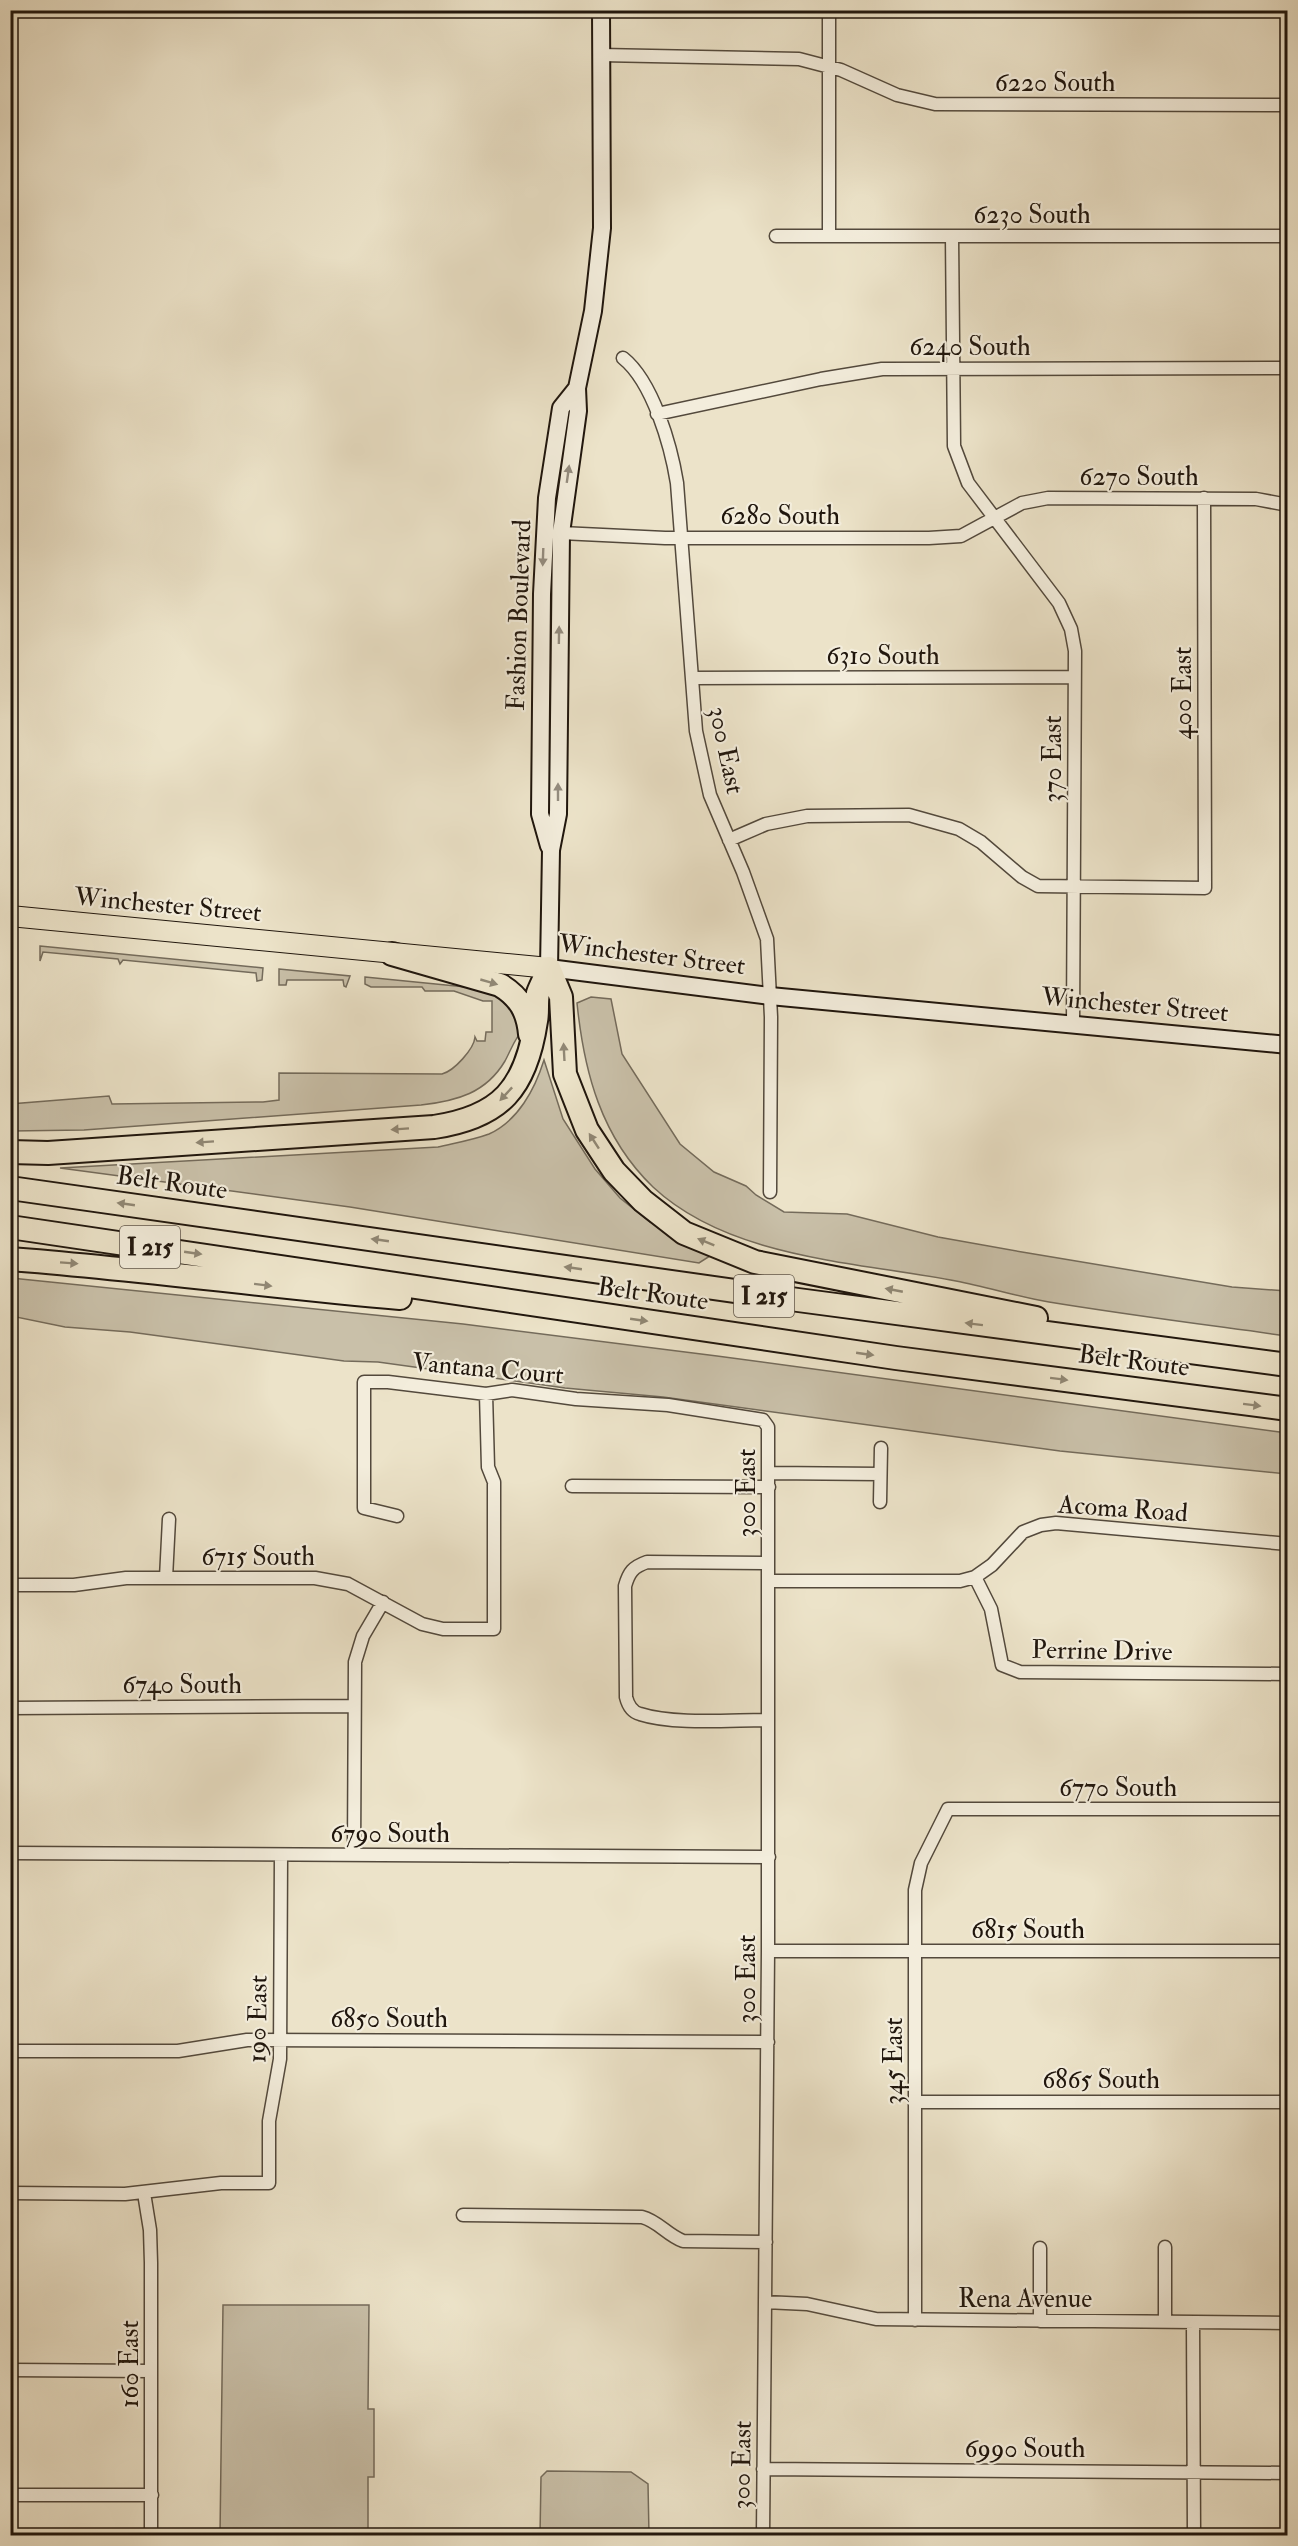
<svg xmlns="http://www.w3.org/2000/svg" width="1298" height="2546" font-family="'IM FELL Double Pica',serif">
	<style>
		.green { fill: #c9c0a9; stroke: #746b5b; stroke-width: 1.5 }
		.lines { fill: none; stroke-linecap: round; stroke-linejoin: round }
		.street-casing { stroke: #53493c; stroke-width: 15 }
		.secondary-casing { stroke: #20160d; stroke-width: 20 }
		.primary-casing { stroke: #20160d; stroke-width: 22 }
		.highway-casing { stroke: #20160d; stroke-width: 26 }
		.street { stroke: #f3eddc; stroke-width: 12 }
		.secondary { stroke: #f3eddc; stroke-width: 16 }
		.primary { stroke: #ece3c9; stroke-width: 20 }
		.highway { stroke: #ece3c9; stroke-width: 22 }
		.oneway { fill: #948c7f }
		.oneway2 { fill: #908774 }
		.labels { text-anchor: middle; stroke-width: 4.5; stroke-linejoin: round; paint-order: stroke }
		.shield { fill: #f3eddc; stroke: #5f564b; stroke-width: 1.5 }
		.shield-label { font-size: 24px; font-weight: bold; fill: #20160d }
		.street-label { font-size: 26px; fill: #20160d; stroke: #f3eddc }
	</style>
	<rect width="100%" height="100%" fill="#ece3c9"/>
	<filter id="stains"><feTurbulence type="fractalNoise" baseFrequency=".00333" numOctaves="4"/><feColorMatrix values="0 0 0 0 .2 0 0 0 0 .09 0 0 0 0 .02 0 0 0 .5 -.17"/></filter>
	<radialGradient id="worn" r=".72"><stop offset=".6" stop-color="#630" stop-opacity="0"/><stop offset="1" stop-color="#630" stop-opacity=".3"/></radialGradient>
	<!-- green -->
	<path class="green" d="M 40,946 L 263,968 L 262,980 L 257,981 L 256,973 L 123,960 L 120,964 L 118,959 L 43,952 L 40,961 Z
		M 279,969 L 350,976 L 346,987 L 344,986 L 343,980 L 287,980 L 286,985 L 279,985 Z
		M 365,977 L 476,988 L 500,994 L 524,1029 C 515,1037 511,1050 505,1061 C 486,1093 457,1101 421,1105 L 84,1130 L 11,1131 L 10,1104 L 109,1096 L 112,1104 L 263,1102 L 279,1100 L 279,1073 L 442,1074 C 454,1071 474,1049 475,1037 L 477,1041 L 485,1041 L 486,1032 L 492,1032 L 492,1001 L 483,1001 L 454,991 L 425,991 L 422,987 L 371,987 L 365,984 Z
		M 591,997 L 611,999 L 622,1054 L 680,1144 L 714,1172 L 746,1186 L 756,1195 L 784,1212 L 847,1214 L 938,1237 L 1022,1252 L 1232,1287 L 1287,1291 L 1287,1336 C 1208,1325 1128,1315 1049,1302 C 1018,1297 988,1287 956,1281 C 858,1262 730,1259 653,1187 C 601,1137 584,1072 577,1003 Z
		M 544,1060 L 563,1119 L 595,1169 L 620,1198 L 650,1222 L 713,1254 L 699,1263 L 350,1207 L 60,1168 L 438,1147 C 455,1143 473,1140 489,1134 C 518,1121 535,1089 544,1060 Z
		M 11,1278 L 463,1324 L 717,1356 L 1287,1433 L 1287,1474 L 1060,1451 L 663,1397 L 565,1388 L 378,1362 L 344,1361 L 130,1332 L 65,1327 L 11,1316 Z
		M 223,2305 L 369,2305 L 368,2409 L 374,2409 L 374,2477 L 368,2477 L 368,2535 L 220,2535 Z
		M 547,2471 L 631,2472 L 648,2484 L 649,2535 L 540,2535 L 541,2477 Z"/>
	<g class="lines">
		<defs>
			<path id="street" d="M 829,10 L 829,236
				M 601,55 L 799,59 L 841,70 L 897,95 L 935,104 L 1288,105
				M 776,236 L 1288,236
				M 952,236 L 954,446 L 968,483 L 1059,603 L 1071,629 L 1075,651 L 1073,1025
				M 623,358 C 653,382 671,446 677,483 L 696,731 L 710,795 L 743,872 L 767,939 L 771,1017 L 770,1192
				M 657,414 L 821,379 L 882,369 L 1288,368
				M 561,533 L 665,538 L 929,538 L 961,536 L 1022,503 L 1048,498 L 1256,499 L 1288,505
				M 692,678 L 1074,677
				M 729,840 L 766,824 L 807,816 L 909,815 L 959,829 L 981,842 L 1022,877 L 1038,886 L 1205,888 L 1204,498
				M 769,1473 L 880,1474
				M 572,1486 L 769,1487
				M 880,1502 L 881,1448
				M 397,1516 L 364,1508 L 364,1382 L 388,1382 L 486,1394 L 512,1390 L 576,1399 L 668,1405 L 757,1419 L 763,1420 L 768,1427 L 768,1951 L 763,2536
				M 975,1577 L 991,1609 L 1002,1665 L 1020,1672 L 1288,1674
				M 166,1578 L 169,1519
				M 768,1581 L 960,1581 L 975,1577 L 992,1565 L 1023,1532 L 1041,1525 L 1056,1523 L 1288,1544
				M 10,1585 L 74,1585 L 126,1578 L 315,1578 L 348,1584 L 422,1624 L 443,1629 L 494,1629 L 494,1482 L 488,1467 L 486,1394
				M 10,1708 L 354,1706
				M 767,1720 C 730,1720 674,1725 640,1714 C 632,1712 628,1705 626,1697 L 625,1586 C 629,1572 633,1567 647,1562 L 768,1563
				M 10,1853 L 769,1857
				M 354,1855 L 355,1662 L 363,1636 L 383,1602
				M 768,1951 L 1288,1951
				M 10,2051 L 178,2051 L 247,2040 L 768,2042
				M 915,2102 L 1288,2102
				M 10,2193 L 125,2194 L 221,2183 L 269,2183 L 269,2121 L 280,2059 L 281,1855
				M 144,2193 L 150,2230 L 151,2263 L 151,2536
				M 463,2215 L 642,2217 C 658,2221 667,2235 683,2241 L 766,2242
				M 1165,2247 L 1165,2321
				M 765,2302 L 807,2304 L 876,2319 L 1288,2323
				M 915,2320 L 915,1890 L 921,1863 L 948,1809 L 1288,1809
				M 1040,2321 L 1040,2248
				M 1193,2322 L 1194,2536
				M 10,2370 L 151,2371
				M 763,2469 L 1288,2473
				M 10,2495 L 152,2495"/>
			<path id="secondary" d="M 601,10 L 602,228 L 593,311 L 577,388 L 578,411 L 561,533 L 558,814 L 551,850 L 549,968 L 770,996 L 1288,1045
				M 549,846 L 540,814 L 542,594 L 547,498 L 561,408 L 577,388"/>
			<path id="primary" d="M 10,916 L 549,968"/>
			<path id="highway" d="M 392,954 L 500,985 C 520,997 528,1012 530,1034
				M 549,968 L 561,997 L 565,1074 L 587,1130 L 614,1171 L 643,1201 L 684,1233 L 755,1262 L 1036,1318
				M 10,1152 L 48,1153 L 434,1127 C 501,1117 526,1088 536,1021 C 538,1012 536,1002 538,993 C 541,985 546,976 549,968
				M 10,1188 L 798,1300 L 1288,1365
				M 10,1227 L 896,1358 L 1288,1409
				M 10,1259 C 141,1269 270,1287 400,1298"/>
		</defs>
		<!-- street casing -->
		<use href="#street" class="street-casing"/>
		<!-- secondary casing -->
		<use href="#secondary" class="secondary-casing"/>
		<!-- primary casing -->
		<use href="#primary" class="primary-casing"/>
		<!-- highway casing -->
		<use href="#highway" class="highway-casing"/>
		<!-- street -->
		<use href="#street" class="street"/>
		<!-- secondary -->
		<use href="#secondary" class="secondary"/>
		<!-- primary -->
		<use href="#primary" class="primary"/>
		<!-- highway -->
		<use href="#highway" class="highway"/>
	</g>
	<!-- one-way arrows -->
	<defs><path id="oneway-solid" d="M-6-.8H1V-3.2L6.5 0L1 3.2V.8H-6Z" transform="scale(1.5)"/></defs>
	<g class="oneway">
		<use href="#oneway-solid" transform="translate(568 474) rotate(-82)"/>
		<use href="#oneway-solid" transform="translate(543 557) rotate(92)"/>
		<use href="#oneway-solid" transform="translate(559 635) rotate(-89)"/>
		<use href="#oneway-solid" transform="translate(558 792) rotate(-90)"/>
	</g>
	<g class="oneway2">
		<use href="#oneway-solid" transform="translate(489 982) rotate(16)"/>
		<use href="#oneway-solid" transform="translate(564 1052) rotate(-93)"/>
		<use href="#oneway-solid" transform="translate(506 1094) rotate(133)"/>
		<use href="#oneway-solid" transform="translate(400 1129) rotate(176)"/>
		<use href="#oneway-solid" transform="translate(594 1141) rotate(-123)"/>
		<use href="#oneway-solid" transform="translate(205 1142) rotate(176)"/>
		<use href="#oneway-solid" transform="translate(126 1204) rotate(-172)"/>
		<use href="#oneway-solid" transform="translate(380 1240) rotate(-172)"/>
		<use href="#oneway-solid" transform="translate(706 1242) rotate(-158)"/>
		<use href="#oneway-solid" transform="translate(193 1253) rotate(8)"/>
		<use href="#oneway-solid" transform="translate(69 1263) rotate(4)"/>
		<use href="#oneway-solid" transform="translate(573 1268) rotate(-172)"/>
		<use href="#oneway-solid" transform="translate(263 1285) rotate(7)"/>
		<use href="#oneway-solid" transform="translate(894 1290) rotate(-169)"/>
		<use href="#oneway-solid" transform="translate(639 1320) rotate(8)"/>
		<use href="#oneway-solid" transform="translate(974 1324) rotate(-173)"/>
		<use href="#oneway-solid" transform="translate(865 1354) rotate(8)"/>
		<use href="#oneway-solid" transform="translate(1059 1379) rotate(7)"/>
		<use href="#oneway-solid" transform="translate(1252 1405) rotate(7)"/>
	</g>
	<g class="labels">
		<!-- shield labels -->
		<g class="shield">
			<rect x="120" y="1226" width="60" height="42" rx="4.5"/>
			<rect x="734" y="1275" width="60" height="42" rx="4.5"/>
		</g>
		<g class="shield-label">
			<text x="150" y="1255">I 215</text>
			<text x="764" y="1304">I 215</text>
		</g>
		<!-- street labels -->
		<g class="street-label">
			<text x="1055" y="91">6220 South</text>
			<text x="1032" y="223">6230 South</text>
			<text x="970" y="355">6240 South</text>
			<text x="1139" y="485">6270 South</text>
			<text x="780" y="524">6280 South</text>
			<text transform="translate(518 615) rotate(-88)" y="9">Fashion Boulevard</text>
			<text x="883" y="664">6310 South</text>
			<text transform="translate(1182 693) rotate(-90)" y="9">400 East</text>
			<text transform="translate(727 750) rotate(78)" y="9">300 East</text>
			<text transform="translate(1052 759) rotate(-90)" y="9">370 East</text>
			<text transform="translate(168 904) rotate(5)" y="9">Winchester Street</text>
			<text transform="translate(652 954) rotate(7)" y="9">Winchester Street</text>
			<text transform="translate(1135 1004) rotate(5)" y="9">Winchester Street</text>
			<text transform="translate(172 1182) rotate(8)" y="9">Belt Route</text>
			<text transform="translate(653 1293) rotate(8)" y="9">Belt Route</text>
			<text transform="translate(1134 1360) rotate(7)" y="9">Belt Route</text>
			<text transform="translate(488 1368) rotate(5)" y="9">Vantana Court</text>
			<text transform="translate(746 1493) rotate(-90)" y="9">300 East</text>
			<text transform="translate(1123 1508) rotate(4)" y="9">Acoma Road</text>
			<text x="258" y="1565">6715 South</text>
			<text transform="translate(1102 1650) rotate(1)" y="9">Perrine Drive</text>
			<text x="182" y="1693">6740 South</text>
			<text x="1118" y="1796">6770 South</text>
			<text x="390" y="1842">6790 South</text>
			<text x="1028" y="1938">6815 South</text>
			<text transform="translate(746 1979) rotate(-90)" y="9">300 East</text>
			<text x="389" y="2027">6850 South</text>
			<text transform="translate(257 2019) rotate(-89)" y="9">190 East</text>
			<text transform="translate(893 2061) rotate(-90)" y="9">345 East</text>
			<text x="1101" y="2088">6865 South</text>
			<text x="1025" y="2307">Rena Avenue</text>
			<text transform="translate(129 2364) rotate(-90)" y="9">160 East</text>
			<text x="1025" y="2457">6990 South</text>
			<text transform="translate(741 2465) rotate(-89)" y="9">300 East</text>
		</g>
	</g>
	<!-- margin -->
	<rect width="1298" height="2546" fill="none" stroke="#ece3c9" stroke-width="36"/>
	<rect x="12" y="12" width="1274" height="2522" fill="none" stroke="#20160d" stroke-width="3"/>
	<rect x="18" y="18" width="1262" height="2510" fill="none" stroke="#20160d" stroke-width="1.5"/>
	<rect width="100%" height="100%" filter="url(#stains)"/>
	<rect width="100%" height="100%" fill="url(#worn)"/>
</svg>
